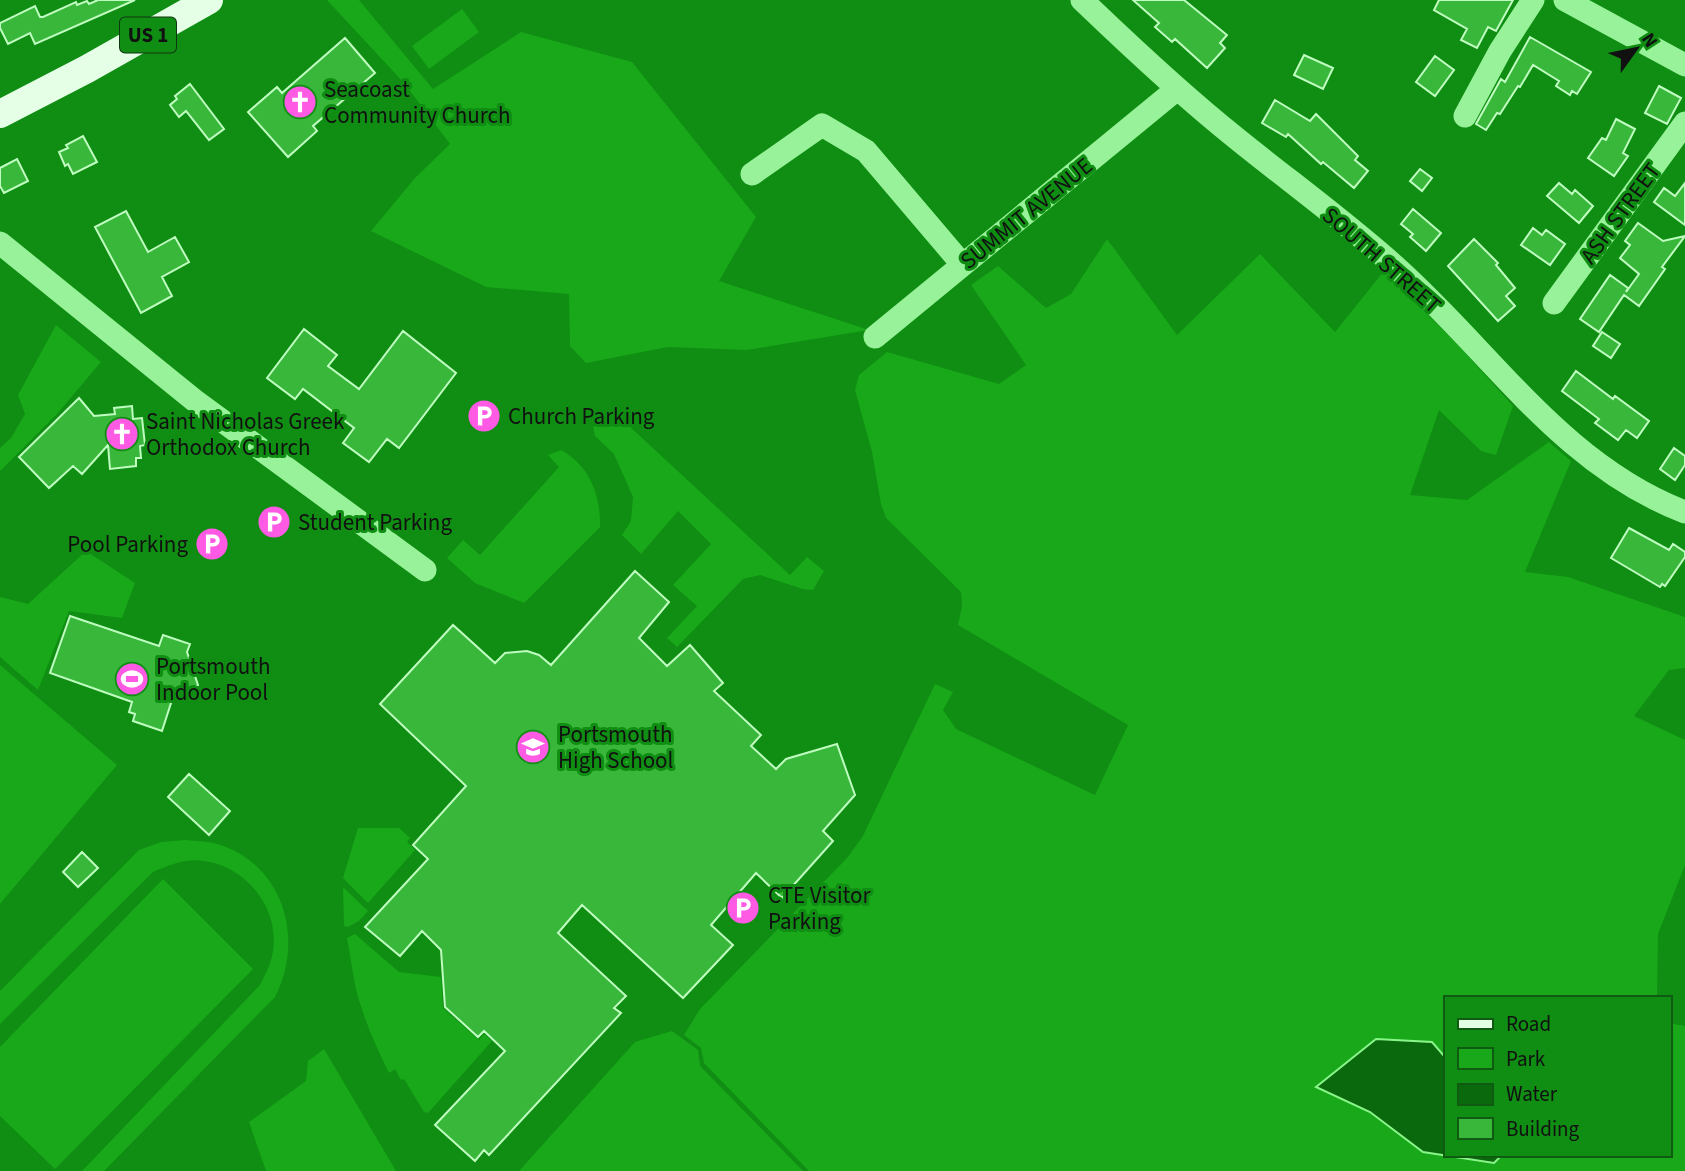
<svg xmlns="http://www.w3.org/2000/svg" width="1685" height="1171" font-family="'Source Sans 3',sans-serif">
	<style>
		.green { fill: #18a819 }
		.water { fill: #0a690d; stroke: #8af68a; stroke-width: 2 }
		.building { fill: #38b73a; stroke: #bffdc0; stroke-width: 2 }
		.lines { fill: none; stroke-linecap: round; stroke-linejoin: round }
		.minor { stroke: #98f299; stroke-width: 23 }
		.major { stroke: #e4ffe6; stroke-width: 28 }
		.labels { text-anchor: middle; stroke-width: 6; stroke-linejoin: round; paint-order: stroke }
		.shield { fill: #108d13; stroke: #113612; stroke-width: 2 }
		.shield-label { font-size: 21px; font-weight: bold; fill: #111 }
		.poi-label { font-size: 23px; fill: #111; stroke: #108d13; text-anchor: start }
		.street-label { font-size: 23px; fill: #111; stroke: #108d13 }
	</style>
	<rect width="100%" height="100%" fill="#108d13"/>
	<!-- green -->
	<path class="green" d="M 327,0 L 359,0 L 433,89 L 521,32 L 632,62 L 756,217 L 719,281 L 869,330 L 747,350 L 668,347 L 586,363 L 570,346 L 569,294 L 486,287 L 371,231 L 415,178 L 450,144 L 404,83 Z
		M 462,9 L 479,32 L 429,69 L 412,46 Z
		M 1107,239 L 1177,335 L 1260,254 L 1335,332 L 1384,271 L 1457,344 L 1513,406 L 1496,455 L 1481,451 L 1439,410 L 1410,495 L 1467,500 L 1549,442 L 1571,461 L 1525,572 L 1568,577 L 1685,617 L 1685,668 L 1669,670 L 1634,716 L 1685,740 L 1685,865 L 1658,934 L 1657,998 L 1445,998 L 1445,1155 L 1669,1155 L 1669,1023 L 1685,1026 L 1685,1171 L 809,1171 L 704,1063 L 701,1048 L 684,1035 L 700,1009 L 847,858 L 863,836 L 935,684 L 953,692 L 943,710 L 956,729 L 1095,795 L 1128,725 L 958,625 L 962,606 L 961,592 L 886,518 L 881,504 L 872,452 L 855,390 L 859,375 L 887,352 L 999,384 L 1026,365 L 971,285 L 998,266 L 1046,308 L 1071,294 Z
		M 56,325 L 101,362 L 57,414 L 0,471 L 0,448 L 11,438 L 25,414 L 18,395 Z
		M 614,412 L 790,575 L 807,557 L 824,571 L 813,590 L 803,589 L 760,575 L 743,579 L 677,647 L 667,638 L 697,606 L 673,585 L 711,544 L 678,511 L 641,554 L 622,535 L 631,521 L 633,497 L 614,454 L 595,436 L 593,427 Z
		M 561,450 C 590,466 601,496 600,527 L 524,603 L 475,583 L 447,558 L 463,540 L 480,555 L 559,467 L 548,455 Z
		M 86,551 L 135,583 L 122,618 L 69,611 L 38,690 L 0,657 L 0,597 L 28,604 Z
		M 0,665 L 117,765 L 0,904 Z
		M 358,828 L 399,828 L 410,838 L 407,842 L 415,850 L 368,903 L 343,878 Z
		M 185,840 C 196,841 207,841 218,844 C 284,865 305,939 275,997 L 104,1171 L 82,1171 L 260,985 C 264,977 269,968 271,960 C 284,915 250,867 204,861 C 186,858 169,865 153,872 L 0,1024 L 0,991 L 139,850 L 161,842 Z
		M 163,879 L 253,969 L 55,1169 L 0,1116 L 0,1047 Z
		M 343,887 L 368,911 L 359,921 L 348,927 L 344,926 Z
		M 355,934 L 399,972 L 441,977 L 443,1008 L 479,1040 L 484,1034 L 492,1041 L 428,1113 L 424,1112 L 404,1079 L 401,1080 L 395,1069 L 389,1073 C 377,1049 366,1024 358,997 C 353,978 351,958 347,938 Z
		M 672,1031 L 698,1050 L 700,1066 L 803,1171 L 519,1171 L 635,1042 Z
		M 324,1049 L 396,1171 L 266,1171 L 249,1122 L 306,1081 L 308,1061 Z"/>
	<!-- water -->
	<path class="water" d="M 1376,1039 L 1432,1042 L 1445,1057 L 1445,1155 L 1502,1155 L 1494,1163 L 1423,1152 L 1370,1112 L 1316,1087 Z"/>
	<!-- building -->
	<path class="building" d="M 98,0 L 135,0 L 35,44 L 30,33 L 8,44 L 0,28 L 0,23 L 35,6 L 40,17 L 43,17 L 76,2 L 77,5 L 87,1 L 89,4 Z
		M 1133,0 L 1184,0 L 1227,35 L 1220,43 L 1225,48 L 1207,68 L 1175,39 L 1172,42 L 1155,27 L 1159,23 Z
		M 1439,0 L 1513,0 L 1496,31 L 1488,27 L 1477,48 L 1461,40 L 1467,29 L 1434,10 Z
		M 1530,37 L 1591,72 L 1577,94 L 1572,91 L 1570,95 L 1556,86 L 1559,81 L 1533,65 L 1520,87 L 1518,86 L 1500,114 L 1497,113 L 1486,130 L 1476,124 L 1501,79 L 1505,82 Z
		M 345,38 L 375,73 L 313,126 L 317,131 L 288,157 L 248,112 L 277,87 L 282,93 Z
		M 1304,55 L 1333,68 L 1323,89 L 1294,75 Z
		M 1435,56 L 1454,70 L 1435,96 L 1416,82 Z
		M 190,84 L 224,129 L 209,140 L 186,111 L 179,117 L 170,105 L 177,99 L 175,96 Z
		M 1659,86 L 1681,98 L 1667,124 L 1645,113 Z
		M 1275,100 L 1310,121 L 1316,114 L 1358,156 L 1355,160 L 1368,171 L 1354,188 L 1323,162 L 1321,164 L 1288,134 L 1286,137 L 1262,123 Z
		M 1616,119 L 1635,129 L 1623,153 L 1628,156 L 1614,176 L 1588,158 L 1602,138 L 1606,140 Z
		M 83,136 L 97,162 L 73,174 L 68,164 L 65,166 L 59,152 L 68,148 L 66,145 Z
		M 17,159 L 28,181 L 4,193 L 0,186 L 0,168 Z
		M 1420,169 L 1432,178 L 1422,191 L 1410,181 Z
		M 1559,183 L 1572,194 L 1575,190 L 1593,206 L 1579,223 L 1547,196 Z
		M 1685,183 L 1685,225 L 1654,202 L 1664,188 L 1675,196 Z
		M 1413,209 L 1441,233 L 1426,251 L 1410,237 L 1413,234 L 1401,224 Z
		M 126,211 L 148,252 L 175,237 L 189,262 L 162,277 L 172,296 L 141,313 L 95,227 Z
		M 1638,223 L 1663,241 L 1685,236 L 1662,267 L 1665,269 L 1639,306 L 1624,295 L 1599,332 L 1580,319 L 1610,275 L 1628,288 L 1626,292 L 1639,274 L 1620,258 L 1630,245 L 1625,241 Z
		M 1533,228 L 1542,235 L 1546,230 L 1565,244 L 1550,265 L 1521,245 Z
		M 1474,239 L 1498,263 L 1496,265 L 1515,288 L 1506,296 L 1515,306 L 1498,321 L 1448,266 Z
		M 304,329 L 337,355 L 328,366 L 359,389 L 403,331 L 456,373 L 399,448 L 387,439 L 369,462 L 343,443 L 354,428 L 303,389 L 295,399 L 267,378 Z
		M 1602,332 L 1620,344 L 1611,358 L 1593,346 Z
		M 1576,371 L 1613,399 L 1615,396 L 1649,421 L 1637,438 L 1626,430 L 1618,440 L 1595,423 L 1599,419 L 1562,391 Z
		M 79,398 L 94,416 L 115,414 L 114,408 L 132,406 L 133,419 L 142,418 L 145,445 L 140,446 L 141,458 L 136,458 L 136,466 L 110,469 L 108,445 L 82,474 L 73,466 L 49,488 L 19,457 Z
		M 1674,448 L 1685,456 L 1685,465 L 1675,480 L 1660,469 Z
		M 1629,528 L 1669,550 L 1673,544 L 1685,552 L 1685,557 L 1665,586 L 1662,584 L 1660,587 L 1611,558 Z
		M 635,571 L 669,602 L 639,638 L 667,666 L 690,645 L 723,683 L 714,691 L 761,735 L 751,746 L 776,769 L 786,759 L 837,744 L 855,795 L 823,831 L 833,841 L 782,898 L 756,873 L 711,925 L 733,945 L 683,998 L 582,905 L 558,933 L 626,996 L 614,1008 L 621,1013 L 489,1155 L 484,1150 L 475,1161 L 435,1125 L 505,1051 L 484,1031 L 478,1037 L 445,1007 L 441,950 L 422,931 L 400,956 L 365,927 L 428,859 L 413,845 L 466,786 L 380,704 L 453,625 L 495,663 L 505,653 L 527,651 L 539,655 L 551,665 Z
		M 70,616 L 159,646 L 163,635 L 190,644 L 187,652 L 198,685 L 172,700 L 162,731 L 133,721 L 135,714 L 129,712 L 132,702 L 50,673 Z
		M 189,774 L 230,811 L 209,835 L 168,797 Z
		M 82,852 L 98,868 L 78,887 L 63,872 Z"/>
	<g class="lines">
		<!-- minor -->
		<path class="minor" d="M 1082,0 C 1132,48 1182,95 1236,138 C 1289,181 1346,222 1397,268 C 1491,352 1562,465 1685,512
			M 1565,0 L 1685,65
			M 1465,116 L 1500,51 L 1533,0
			M 752,174 L 822,125 L 866,151 L 962,264
			M 0,243 L 194,400 L 425,570
			M 1554,303 L 1685,123
			M 875,337 C 975,254 1077,172 1177,89"/>
		<!-- major -->
		<path class="major" d="M 0,114 L 87,69 L 209,0"/>
	</g>
	<!-- icons -->
	<defs>
		<symbol id="church-disc" viewBox="-11 -11 22 22"><circle r="9.5" fill="#ff5ae3" stroke="#108d13"/><path d="M-1.2-6h2.4v3.5h3.3v2.4h-3.3V6h-2.4V-.1h-3.3v-2.4h3.3Z" fill="#fff"/></symbol>
		<symbol id="parking-disc" viewBox="-11 -11 22 22"><circle r="9.5" fill="#ff5ae3" stroke="#108d13"/><path d="M-3.5-5.5H1a3.5 3.5 0 0 1 0 7H-1V5.5H-3.5ZM-1-3.4V-.6H.8a1.4 1.4 0 0 0 0-2.8Z" fill="#fff"/></symbol>
		<symbol id="stadium-disc" viewBox="-11 -11 22 22"><circle r="9.5" fill="#ff5ae3" stroke="#108d13"/><path d="M0-5a6.5 5 0 1 0 0 10a6.5 5 0 1 0 0-10ZM-3.5-1.8h7v3.6h-7Z" fill="#fff"/></symbol>
		<symbol id="school-disc" viewBox="-11 -11 22 22"><circle r="9.5" fill="#ff5ae3" stroke="#108d13"/><path d="M0-5L7-2L0 1L-7-2ZM-4 1L0 2.5L4 1V4Q0 6-4 4Z" fill="#fff"/></symbol>
	</defs>
	<g fill-rule="evenodd">
		<use href="#church-disc" x="281" y="83" width="38" height="38"/>
		<use href="#parking-disc" x="465" y="397" width="38" height="38"/>
		<use href="#church-disc" x="103" y="415" width="38" height="38"/>
		<use href="#parking-disc" x="255" y="503" width="38" height="38"/>
		<use href="#parking-disc" x="193" y="525" width="38" height="38"/>
		<use href="#stadium-disc" x="113" y="660" width="38" height="38"/>
		<use href="#school-disc" x="514" y="728" width="38" height="38"/>
		<use href="#parking-disc" x="724" y="889" width="38" height="38"/>
	</g>
	<g class="labels">
		<!-- shield labels -->
		<rect class="shield" x="120" y="17.5" width="56" height="35" rx="5"/>
		<g class="shield-label">
			<text x="148" y="42">US 1</text>
		</g>
		<!-- poi labels -->
		<g class="poi-label">
			<text x="324" y="97">Seacoast<tspan x="324" dy="26">Community Church</tspan></text>
			<text x="508" y="424">Church Parking</text>
			<text x="146" y="429">Saint Nicholas Greek<tspan x="146" dy="26">Orthodox Church</tspan></text>
			<text x="298" y="530">Student Parking</text>
			<text x="188" y="552" text-anchor="end">Pool Parking</text>
			<text x="156" y="674">Portsmouth<tspan x="156" dy="26">Indoor Pool</tspan></text>
			<text x="558" y="742">Portsmouth<tspan x="558" dy="26">High School</tspan></text>
			<text x="768" y="903">CTE Visitor<tspan x="768" dy="26">Parking</tspan></text>
		</g>
		<!-- street labels -->
		<g class="street-label">
			<text transform="translate(1026 213) rotate(-39)" y="8">SUMMIT AVENUE</text>
			<text transform="translate(1620 213) rotate(-54)" y="8">ASH STREET</text>
			<text transform="translate(1382 260) rotate(41)" y="8">SOUTH STREET</text>
		</g>
	</g>
	<!-- legend -->
	<rect x="1444" y="996" width="228" height="161" fill="#108d13" stroke="#105b12" stroke-width="2"/>
	<rect x="1458" y="1019" width="35" height="10" fill="#e4ffe6" stroke="#105b12" stroke-width="2"/>
	<text x="1506" y="1031" font-size="21" fill="#111111">Road</text>
	<rect x="1458" y="1048" width="35" height="21" fill="#18a819" stroke="#105b12" stroke-width="2"/>
	<text x="1506" y="1066" font-size="21" fill="#111111">Park</text>
	<rect x="1458" y="1084" width="35" height="21" fill="#0a690d" stroke="#105b12" stroke-width="2"/>
	<text x="1506" y="1101" font-size="21" fill="#111111">Water</text>
	<rect x="1458" y="1118" width="35" height="21" fill="#38b73a" stroke="#105b12" stroke-width="2"/>
	<text x="1506" y="1136" font-size="21" fill="#111111">Building</text>
	<!-- north arrow -->
	<g transform="translate(1636 49) rotate(57)" stroke="#108d13" stroke-width="5" paint-order="stroke">
	<path d="M0-5L12 26L0 18L-12 26Z" fill="#111111"/>
	<text y="-10" font-size="19" font-weight="bold" text-anchor="middle" fill="#111111">N</text>
	</g>
</svg>
